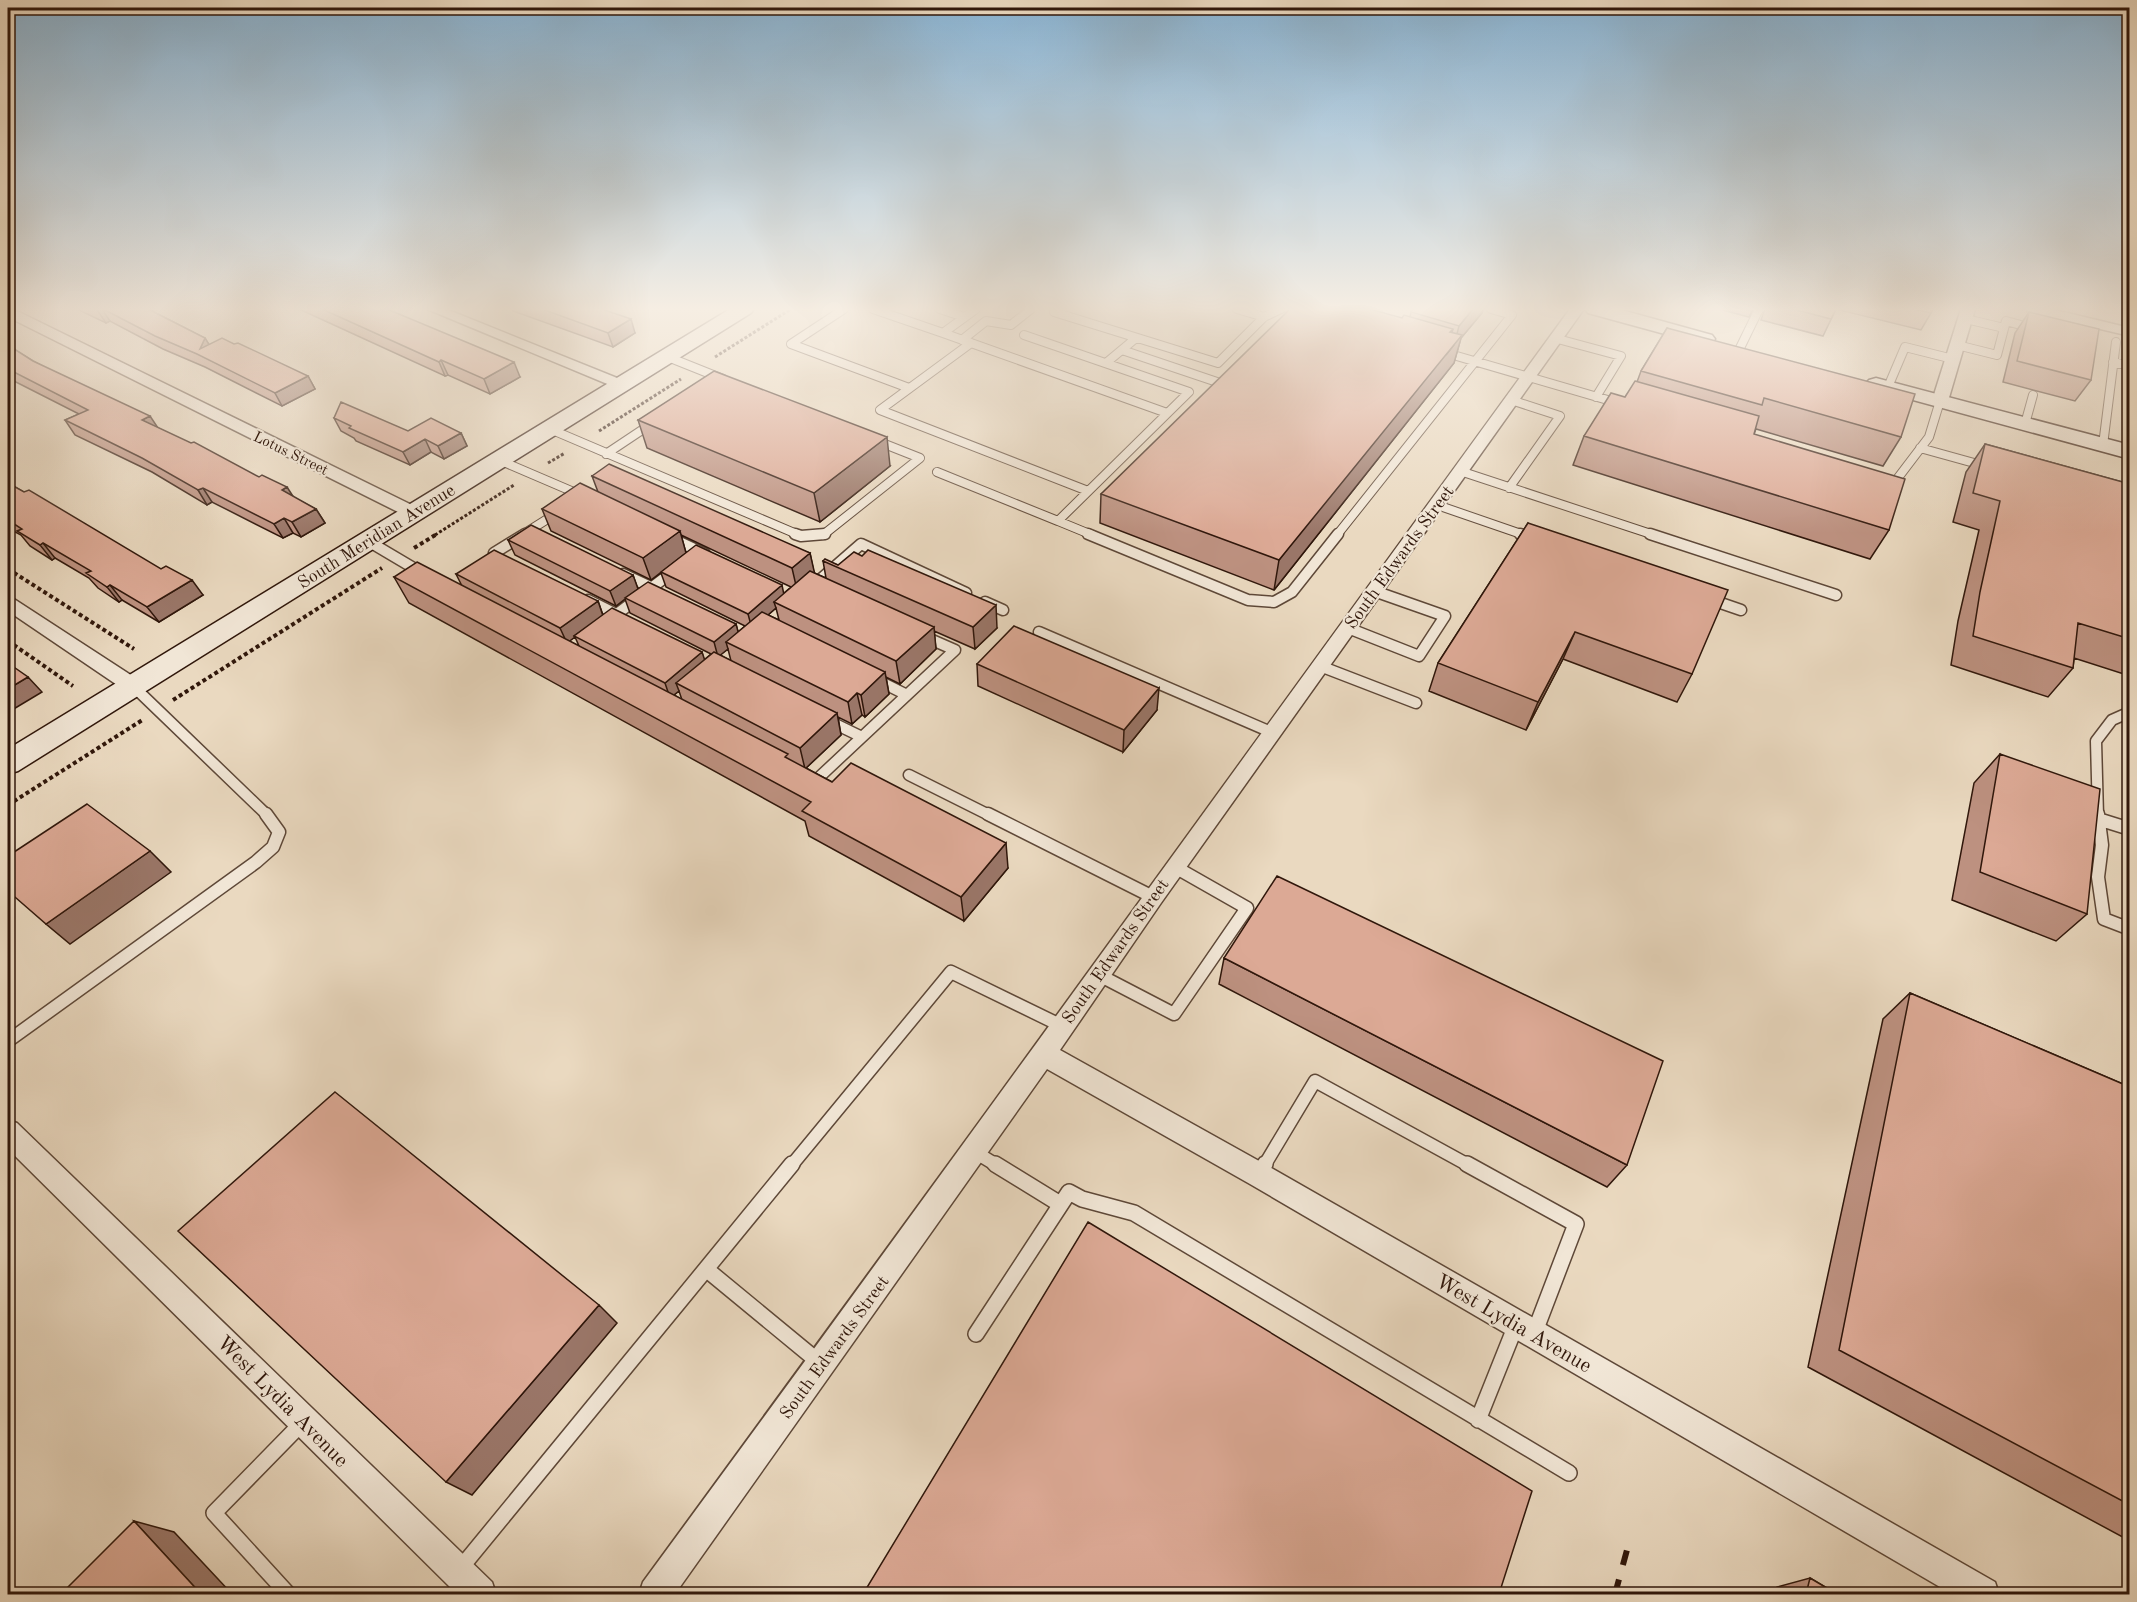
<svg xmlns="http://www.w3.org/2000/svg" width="2137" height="1602" font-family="'Old Standard TT',serif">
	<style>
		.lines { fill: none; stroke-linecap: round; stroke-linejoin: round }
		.lane-far3-casing { stroke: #5e4838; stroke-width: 10 }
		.lane-far2-casing { stroke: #5e4838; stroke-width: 13 }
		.lane-far1-casing { stroke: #5e4838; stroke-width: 15 }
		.lane-casing { stroke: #5e4838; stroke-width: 18 }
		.street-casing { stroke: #5e4838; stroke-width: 3 }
		.secondary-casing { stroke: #30170b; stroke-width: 3 }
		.path-far1 { stroke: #30170b; stroke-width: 3; stroke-dasharray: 3 2; stroke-linecap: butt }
		.path { stroke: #30170b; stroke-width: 4; stroke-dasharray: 4 3; stroke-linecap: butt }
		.lane-far3 { stroke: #f1e6d6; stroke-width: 8 }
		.lane-far2 { stroke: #f1e6d6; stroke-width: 10 }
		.lane-far1 { stroke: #f1e6d6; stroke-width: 12 }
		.lane { stroke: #f1e6d6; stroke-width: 15 }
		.street { fill: #f1e6d6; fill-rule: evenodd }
		.secondary { fill: #f1e6d6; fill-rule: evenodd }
		.rail { stroke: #30170b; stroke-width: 6; stroke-dasharray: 15 15; stroke-linecap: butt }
		.wall { fill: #bd9180; stroke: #30170b; stroke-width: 1.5; fill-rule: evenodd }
		.shaded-wall { fill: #9a7668; stroke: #30170b; stroke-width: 1.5 }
		.building { fill: #dca995; stroke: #30170b; stroke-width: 1.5 }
		.labels { text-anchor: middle; stroke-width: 4.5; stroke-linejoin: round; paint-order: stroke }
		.far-street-label { font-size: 15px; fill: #30170b; stroke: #f1e6d6 }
		.street-label { font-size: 18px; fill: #30170b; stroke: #f1e6d6 }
		.near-street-label { font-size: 21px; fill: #30170b; stroke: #f1e6d6 }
	</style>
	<rect width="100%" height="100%" fill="#ead9c0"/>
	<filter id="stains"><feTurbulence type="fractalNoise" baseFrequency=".00333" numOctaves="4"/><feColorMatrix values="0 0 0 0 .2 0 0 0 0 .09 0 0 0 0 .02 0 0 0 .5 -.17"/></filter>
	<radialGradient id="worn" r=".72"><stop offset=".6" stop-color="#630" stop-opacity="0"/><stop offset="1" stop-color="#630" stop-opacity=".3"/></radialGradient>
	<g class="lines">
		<defs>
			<path id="lane-far3" d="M 844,309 L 791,344 L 909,388
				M 873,309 L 943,333 L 976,309
				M 940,309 L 964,317
				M 1237,309 L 1264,317
				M 1054,312 L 1218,363 L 1264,317 L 1281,309
				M 1966,319 L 2004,328
				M 943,333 L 1167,413
				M 1554,338 L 1621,356 L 1596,397
				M 962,340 L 986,321 L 1011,325 L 1031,309
				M 971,343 L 880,410 L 1088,491
				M 1957,345 L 1997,355 L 2006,321 L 2035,329
				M 1740,348 L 1759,309
				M 1122,350 L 1223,384
				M 1443,352 L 1618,403
				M 668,357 L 723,379
				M 2113,362 L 2130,366
				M 1106,363 L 1136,338
				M 1888,387 L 1905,347 L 1953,359
				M 2025,424 L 2033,395
				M 550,429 L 799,535
				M 2103,445 L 2116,342
				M 1920,448 L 1985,466
				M 606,454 L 654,422
				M 499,460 L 583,496
				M 1460,471 L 1654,535
				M 937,472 L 1058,521 L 1189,392 L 1024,335
				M 1889,482 L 1894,483 L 1929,437 L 1940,401
				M 1509,488 L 1560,416 L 1511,400
				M 1437,505 L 1524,535
				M 1058,521 L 1092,535
				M 522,535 L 557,513
				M 823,535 L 920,458 L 877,441
				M 1337,535 L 1512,315 L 1491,309"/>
			<path id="lane-far2" d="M 795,534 L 801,536 L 825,534
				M 1088,534 L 1248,600 L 1274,602 L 1292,592 L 1338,534
				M 1520,534 L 1533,538
				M 1650,534 L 1836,595
				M 673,539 L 705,554
				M 368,541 L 422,573
				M 494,553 L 525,534
				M 623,574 L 655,589
				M 816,586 L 814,585 L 861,544 L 966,593
				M 1709,599 L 1741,610
				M 588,600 L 620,616
				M 985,602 L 1003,610
				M 613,617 L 675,570
				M 1348,628 L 1419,656 L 1445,616 L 1374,591
				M 1039,632 L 1273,733
				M 1320,666 L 1416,703
				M 875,679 L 907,695
				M 133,686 L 268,816
				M 827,720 L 862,737
				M 909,775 L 991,816
				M 809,779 L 814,782 L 955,650 L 923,636
				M 2098,816 L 2096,741 L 2112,720 L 2130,712"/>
			<path id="lane-far1" d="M 988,814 L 1153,897
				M 2098,814 L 2102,845 L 2098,877 L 2104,919 L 2130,929
				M 2098,819 L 2130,829
				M 1099,975 L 1174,1014 L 1247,908 L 1175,867
				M 8,1041 L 256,862 L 273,847 L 279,832 L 266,814
				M 975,1152 L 998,1166
				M 791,1166 L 951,972 L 1062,1026
				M 1264,1166 L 1315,1081 L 1470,1166"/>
			<path id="lane" d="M 995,1164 L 1060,1204
				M 1467,1164 L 1576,1224 L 1534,1334
				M 1259,1175 L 1265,1164
				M 706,1269 L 792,1164
				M 976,1334 L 1069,1192 L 1082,1199 L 1134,1213 L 1569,1473
				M 1478,1420 L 1516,1325
				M 459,1570 L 706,1269 L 820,1363
				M 288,1594 L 214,1513 L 302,1423"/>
			<path id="street" d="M 8,309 L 13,309 L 420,509 L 422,513 L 420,517 L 408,517 L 8,317 Z
				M 427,309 L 446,309 L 627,382 L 629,385 L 622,389 L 617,388 Z
				M 1570,309 L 1584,309 L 1161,903 L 1060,1050 L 1268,1166 L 1995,1582 L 1999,1594 L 1952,1594 L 1250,1184 L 1047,1069 L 675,1594 L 639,1594 L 643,1582 C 954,1159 1260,734 1570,309 Z
				M 1961,309 L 1975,309 L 1948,401 L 1945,404 L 1935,404 L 1932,401 Z
				M 2026,309 L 2051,309 L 2130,328 L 2130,336 L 2028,312 Z
				M 8,597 L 14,599 L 140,681 L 143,686 L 140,691 L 133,693 L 126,691 L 8,611 Z
				M 8,1120 L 17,1123 L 492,1582 L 496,1594 L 457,1594 L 8,1149 Z"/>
			<path id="secondary" d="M 730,309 L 754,309 L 751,313 L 18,771 L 8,774 L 8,749 Z
				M 1585,309 L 1618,309 L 1712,335 L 1715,339 L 1712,343 L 1705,345 L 1588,313 Z
				M 1876,378 L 2130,445 L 2130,459 L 1869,388 L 1865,384 L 1869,380 Z"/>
		</defs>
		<!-- lane-far3 casing -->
		<use href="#lane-far3" class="lane-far3-casing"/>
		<!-- lane-far2 casing -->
		<use href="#lane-far2" class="lane-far2-casing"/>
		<!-- lane-far1 casing -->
		<use href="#lane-far1" class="lane-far1-casing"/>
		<!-- lane casing -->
		<use href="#lane" class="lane-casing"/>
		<!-- street casing -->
		<use href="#street" class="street-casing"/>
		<!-- secondary casing -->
		<use href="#secondary" class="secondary-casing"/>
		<!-- path-far1 -->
		<path class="path-far1" d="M 715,357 L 791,309
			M 599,431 L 681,379
			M 548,463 L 565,453
			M 435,535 L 514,485"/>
		<!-- path -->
		<path class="path" d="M 414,548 L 437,534
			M 8,569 L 134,649
			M 8,641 L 73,686
			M 173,700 L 382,568
			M 8,805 L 144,719"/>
		<!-- lane-far3 -->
		<use href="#lane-far3" class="lane-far3"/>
		<!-- lane-far2 -->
		<use href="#lane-far2" class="lane-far2"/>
		<!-- lane-far1 -->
		<use href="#lane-far1" class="lane-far1"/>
		<!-- lane -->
		<use href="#lane" class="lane"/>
		<!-- street -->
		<use href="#street" class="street"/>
		<!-- secondary -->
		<use href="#secondary" class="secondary"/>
		<!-- rail -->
		<path class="rail" d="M 1615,1594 L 1630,1539"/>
	</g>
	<!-- wall -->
	<path class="wall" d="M 77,309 L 152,309 L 154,312 L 205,338 L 209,345 L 308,376 L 315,389 L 282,406 L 205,367 L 163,349 L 110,321 L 106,323 Z
		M 299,309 L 387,309 L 520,377 L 490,394 L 448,375 L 445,376 Z
		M 512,309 L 602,309 L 635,333 L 613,347 L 513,311 Z
		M 1414,309 L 1483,309 L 1482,313 L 1461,338 L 1454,363 L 1274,590 L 1100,523 L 1101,494 L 1402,318 L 1410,317 L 1411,312 Z
		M 1719,309 L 1753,309 L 1749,317 Z
		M 1765,309 L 1933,309 L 1931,313 L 1921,330 L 1836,309 L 1823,336 L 1761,320 Z
		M 2029,312 L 2091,380 L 2075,401 L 2003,382 L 2015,333 Z
		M 1667,328 L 1901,437 L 1883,466 L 1756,429 L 1754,434 L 1889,530 L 1870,559 L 1573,465 L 1584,436 L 1625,397 L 1637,382 L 1641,371 Z
		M 8,340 L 15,350 L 33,361 L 158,428 L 316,509 L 325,523 L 301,537 L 293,533 L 283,538 L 212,502 L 207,505 L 152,472 L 75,435 L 65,420 L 79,414 L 8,378 Z
		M 334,418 L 408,431 L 461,433 L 467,446 L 444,459 L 431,452 L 410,465 L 356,441 L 354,438 L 341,431 Z
		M 638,420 L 890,466 L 820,522 L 647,448 Z
		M 1985,444 L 2130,484 L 2130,676 L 2074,658 L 2073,668 L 2048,697 L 1951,665 L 1958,621 L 1979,530 L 1953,522 L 1966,472 Z
		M 592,476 L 810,553 L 814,573 L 826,578 L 823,561 L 838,565 L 997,628 L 975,649 L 934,631 L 936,649 L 900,684 L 886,677 L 889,694 L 865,717 L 862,715 L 852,724 L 838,717 L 841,735 L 806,768 L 832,782 L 1008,868 L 964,921 L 809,836 L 805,821 L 409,603 L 394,577 L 462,586 L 456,574 L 598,601 L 603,615 L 702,652 L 704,660 L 711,654 L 630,613 L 625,599 L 616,606 L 515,555 L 508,540 L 633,575 L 638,589 L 736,624 L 738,632 L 745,626 L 666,587 L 661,573 L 651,580 L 551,531 L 542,509 L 598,492 ZM 681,535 L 791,587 L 784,593 L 686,553 ZM 776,608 L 779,620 L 768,615 ZM 575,637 L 579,646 L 569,641 ZM 728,649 L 731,661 L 720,655 ZM 679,691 L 682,700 L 674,695 Z
		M 8,483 L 203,595 L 159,622 L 122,600 L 119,602 L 98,588 L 89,578 L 55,558 L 52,560 L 30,546 L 21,535 L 8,528 Z
		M 1528,523 L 1692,674 L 1677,702 L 1563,659 L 1526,730 L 1429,691 L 1438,663 Z
		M 977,664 L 1157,710 L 1123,752 L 978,686 Z
		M 2000,754 L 2087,914 L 2056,941 L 1952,900 L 1974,783 Z
		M 1224,958 L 1627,1165 L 1607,1187 L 1219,984 Z
		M 1910,993 L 2130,1087 L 2130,1541 L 1808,1367 L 1883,1019 Z
		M 1810,1578 L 1837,1594 L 1776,1594 L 1777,1587 Z"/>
	<!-- shaded-wall -->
	<path class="shaded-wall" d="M 100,309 L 102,309 L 110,321 L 106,323 L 97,310 Z
		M 1473,309 L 1483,309 L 1482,313 L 1461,338 L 1454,363 L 1274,590 L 1279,560 L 1453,329 L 1446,355 L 1454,345 L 1459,326 Z
		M 631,319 L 635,333 L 613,347 L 608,333 Z
		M 205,338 L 213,351 L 200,349 Z
		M 8,340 L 18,354 L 8,349 Z
		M 441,360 L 448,375 L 445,376 L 439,362 Z
		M 514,362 L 520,377 L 490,394 L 484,379 Z
		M 308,376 L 315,389 L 282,406 L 275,393 Z
		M 150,416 L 160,431 L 142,420 Z
		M 461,433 L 467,446 L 444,459 L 438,446 Z
		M 887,437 L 890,466 L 820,522 L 814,493 Z
		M 425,439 L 431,452 L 410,465 L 403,452 Z
		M 287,487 L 296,501 L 282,490 Z
		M 203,488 L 212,502 L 207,505 L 198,490 Z
		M 316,509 L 325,523 L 301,537 L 292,522 Z
		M 284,518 L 293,533 L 283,538 L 274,524 Z
		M 680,531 L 686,553 L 651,580 L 643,558 Z
		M 43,543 L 55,558 L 52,560 L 40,545 Z
		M 810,553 L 815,575 L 797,590 L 792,568 Z
		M 633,575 L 638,589 L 616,606 L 610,591 Z
		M 192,580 L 203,595 L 159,622 L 147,607 Z
		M 110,585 L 122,600 L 119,602 L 107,587 Z
		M 782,585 L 785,600 L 774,602 L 776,608 L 752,629 L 748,614 Z
		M 598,601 L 603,616 L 574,636 L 575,637 L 567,643 L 560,628 Z
		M 996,605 L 997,628 L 975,649 L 973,627 Z
		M 736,624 L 740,639 L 726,642 L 728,649 L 718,657 L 714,642 Z
		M 934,627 L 936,649 L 900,684 L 896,661 Z
		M 1575,632 L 1563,659 L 1526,730 L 1538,702 Z
		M 702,652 L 707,667 L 676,683 L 679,691 L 670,698 L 665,683 Z
		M 885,672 L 889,694 L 865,717 L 861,695 Z
		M 28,677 L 42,692 L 12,710 L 8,706 L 8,689 Z
		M 1159,688 L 1157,710 L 1123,752 L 1124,730 Z
		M 857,693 L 862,715 L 852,724 L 848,702 Z
		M 837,713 L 841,735 L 805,769 L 800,748 Z
		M 1006,843 L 1008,868 L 964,921 L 961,897 Z
		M 150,851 L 171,872 L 70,944 L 46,924 Z
		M 599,1305 L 617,1323 L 472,1495 L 446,1482 Z
		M 134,1521 L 174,1532 L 232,1594 L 201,1594 Z"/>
	<!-- building -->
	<path class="building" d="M 103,309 L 148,309 L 205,338 L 200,349 L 222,338 L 234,344 L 238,343 L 308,376 L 275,393 L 197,354 L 155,336 Z
		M 322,309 L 387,309 L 514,362 L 484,379 L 441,360 L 439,362 Z
		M 542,309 L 602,309 L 631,319 L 608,333 Z
		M 1290,309 L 1370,309 L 1402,318 L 1404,315 L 1453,329 L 1450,332 L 1462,335 L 1279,560 L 1101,494 Z
		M 1414,309 L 1473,309 L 1459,326 L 1411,312 Z
		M 1793,309 L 1836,309 L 1831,319 Z
		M 1913,309 L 1933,309 L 1931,313 Z
		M 2029,312 L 2099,329 L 2091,380 L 2017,361 Z
		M 1667,328 L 1915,394 L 1901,437 L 1764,398 L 1762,405 L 1641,371 Z
		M 8,345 L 33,361 L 150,416 L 142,420 L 191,443 L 194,442 L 259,477 L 262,475 L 287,487 L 282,490 L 316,509 L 292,522 L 284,518 L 274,524 L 203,488 L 198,490 L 142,458 L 65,420 L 88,410 L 8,369 Z
		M 714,371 L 887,437 L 814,493 L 638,420 Z
		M 1635,381 L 1759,416 L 1754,434 L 1905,479 L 1889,530 L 1584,436 L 1611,393 L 1625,397 Z
		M 341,402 L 408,431 L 431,418 L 461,433 L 438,446 L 425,439 L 403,452 L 349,428 L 351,426 L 334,418 Z
		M 1985,444 L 2130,484 L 2130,639 L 2078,623 L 2073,668 L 1973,636 L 1980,592 L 2000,501 L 1973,493 Z
		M 609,464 L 810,553 L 792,568 L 592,476 Z
		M 8,483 L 24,492 L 29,490 L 161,569 L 166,566 L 192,580 L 147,607 L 110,585 L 107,587 L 86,573 L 91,571 L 43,543 L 40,545 L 17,531 L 22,529 L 8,520 Z
		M 580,483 L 680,531 L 643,558 L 542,509 Z
		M 1528,523 L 1728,590 L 1692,674 L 1575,632 L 1538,702 L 1438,663 Z
		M 531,525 L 633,575 L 610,591 L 508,540 Z
		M 696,545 L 782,585 L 748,614 L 661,572 Z
		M 494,550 L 598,601 L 560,628 L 456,574 Z
		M 868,550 L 996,605 L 973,627 L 823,561 L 825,559 L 838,565 L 854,552 L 862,556 Z
		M 417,562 L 788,754 L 785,757 L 832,782 L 851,763 L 1006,843 L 961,897 L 802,811 L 811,802 L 394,577 Z
		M 810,571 L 934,627 L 896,661 L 774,602 Z
		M 648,582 L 736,624 L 714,642 L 625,598 Z
		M 612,608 L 702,652 L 665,683 L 574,636 Z
		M 762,612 L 885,672 L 861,695 L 857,693 L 848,702 L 726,642 Z
		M 1014,626 L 1159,688 L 1124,730 L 977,664 Z
		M 714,652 L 837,713 L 800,748 L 676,683 Z
		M 8,663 L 28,677 L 8,689 Z
		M 2000,754 L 2100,789 L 2087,914 L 1980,872 Z
		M 87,804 L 150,851 L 46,924 L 8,891 L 8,856 Z
		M 1277,876 L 1663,1061 L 1627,1165 L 1224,958 Z
		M 1910,993 L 2130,1087 L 2130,1505 L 1839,1350 Z
		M 335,1092 L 599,1305 L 446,1482 L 178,1231 Z
		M 1088,1222 L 1532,1491 L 1499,1594 L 863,1594 Z
		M 134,1521 L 201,1594 L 61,1594 Z
		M 1810,1578 L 1837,1594 L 1806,1594 Z"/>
	<!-- sky -->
	<linearGradient id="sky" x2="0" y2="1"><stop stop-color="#89b5d6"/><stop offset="0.58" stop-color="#f6eee3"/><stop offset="1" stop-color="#f6eee3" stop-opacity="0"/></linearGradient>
	<rect width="2137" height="533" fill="url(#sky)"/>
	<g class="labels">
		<!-- far-street labels -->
		<g class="far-street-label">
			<text transform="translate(291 453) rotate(26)" y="5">Lotus Street</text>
		</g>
		<!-- street labels -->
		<g class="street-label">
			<text transform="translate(376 536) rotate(-32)" y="6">South Meridian Avenue</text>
			<text transform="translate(1399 557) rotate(-54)" y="6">South Edwards Street</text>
			<text transform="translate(1115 951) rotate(-55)" y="6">South Edwards Street</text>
			<text transform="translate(834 1347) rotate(-54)" y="6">South Edwards Street</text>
		</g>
		<!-- near-street labels -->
		<g class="near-street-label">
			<text transform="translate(1514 1323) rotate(30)" y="7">West Lydia Avenue</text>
			<text transform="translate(283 1401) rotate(45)" y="7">West Lydia Avenue</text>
		</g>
	</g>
	<!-- margin -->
	<rect width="2137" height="1602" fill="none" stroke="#ead9c0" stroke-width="30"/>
	<rect x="9" y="9" width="2119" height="1584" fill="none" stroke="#30170b" stroke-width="3"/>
	<rect x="15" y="15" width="2107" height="1572" fill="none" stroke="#30170b" stroke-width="1.5"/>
	<rect width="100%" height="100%" filter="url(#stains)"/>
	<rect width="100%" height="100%" fill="url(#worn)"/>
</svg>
